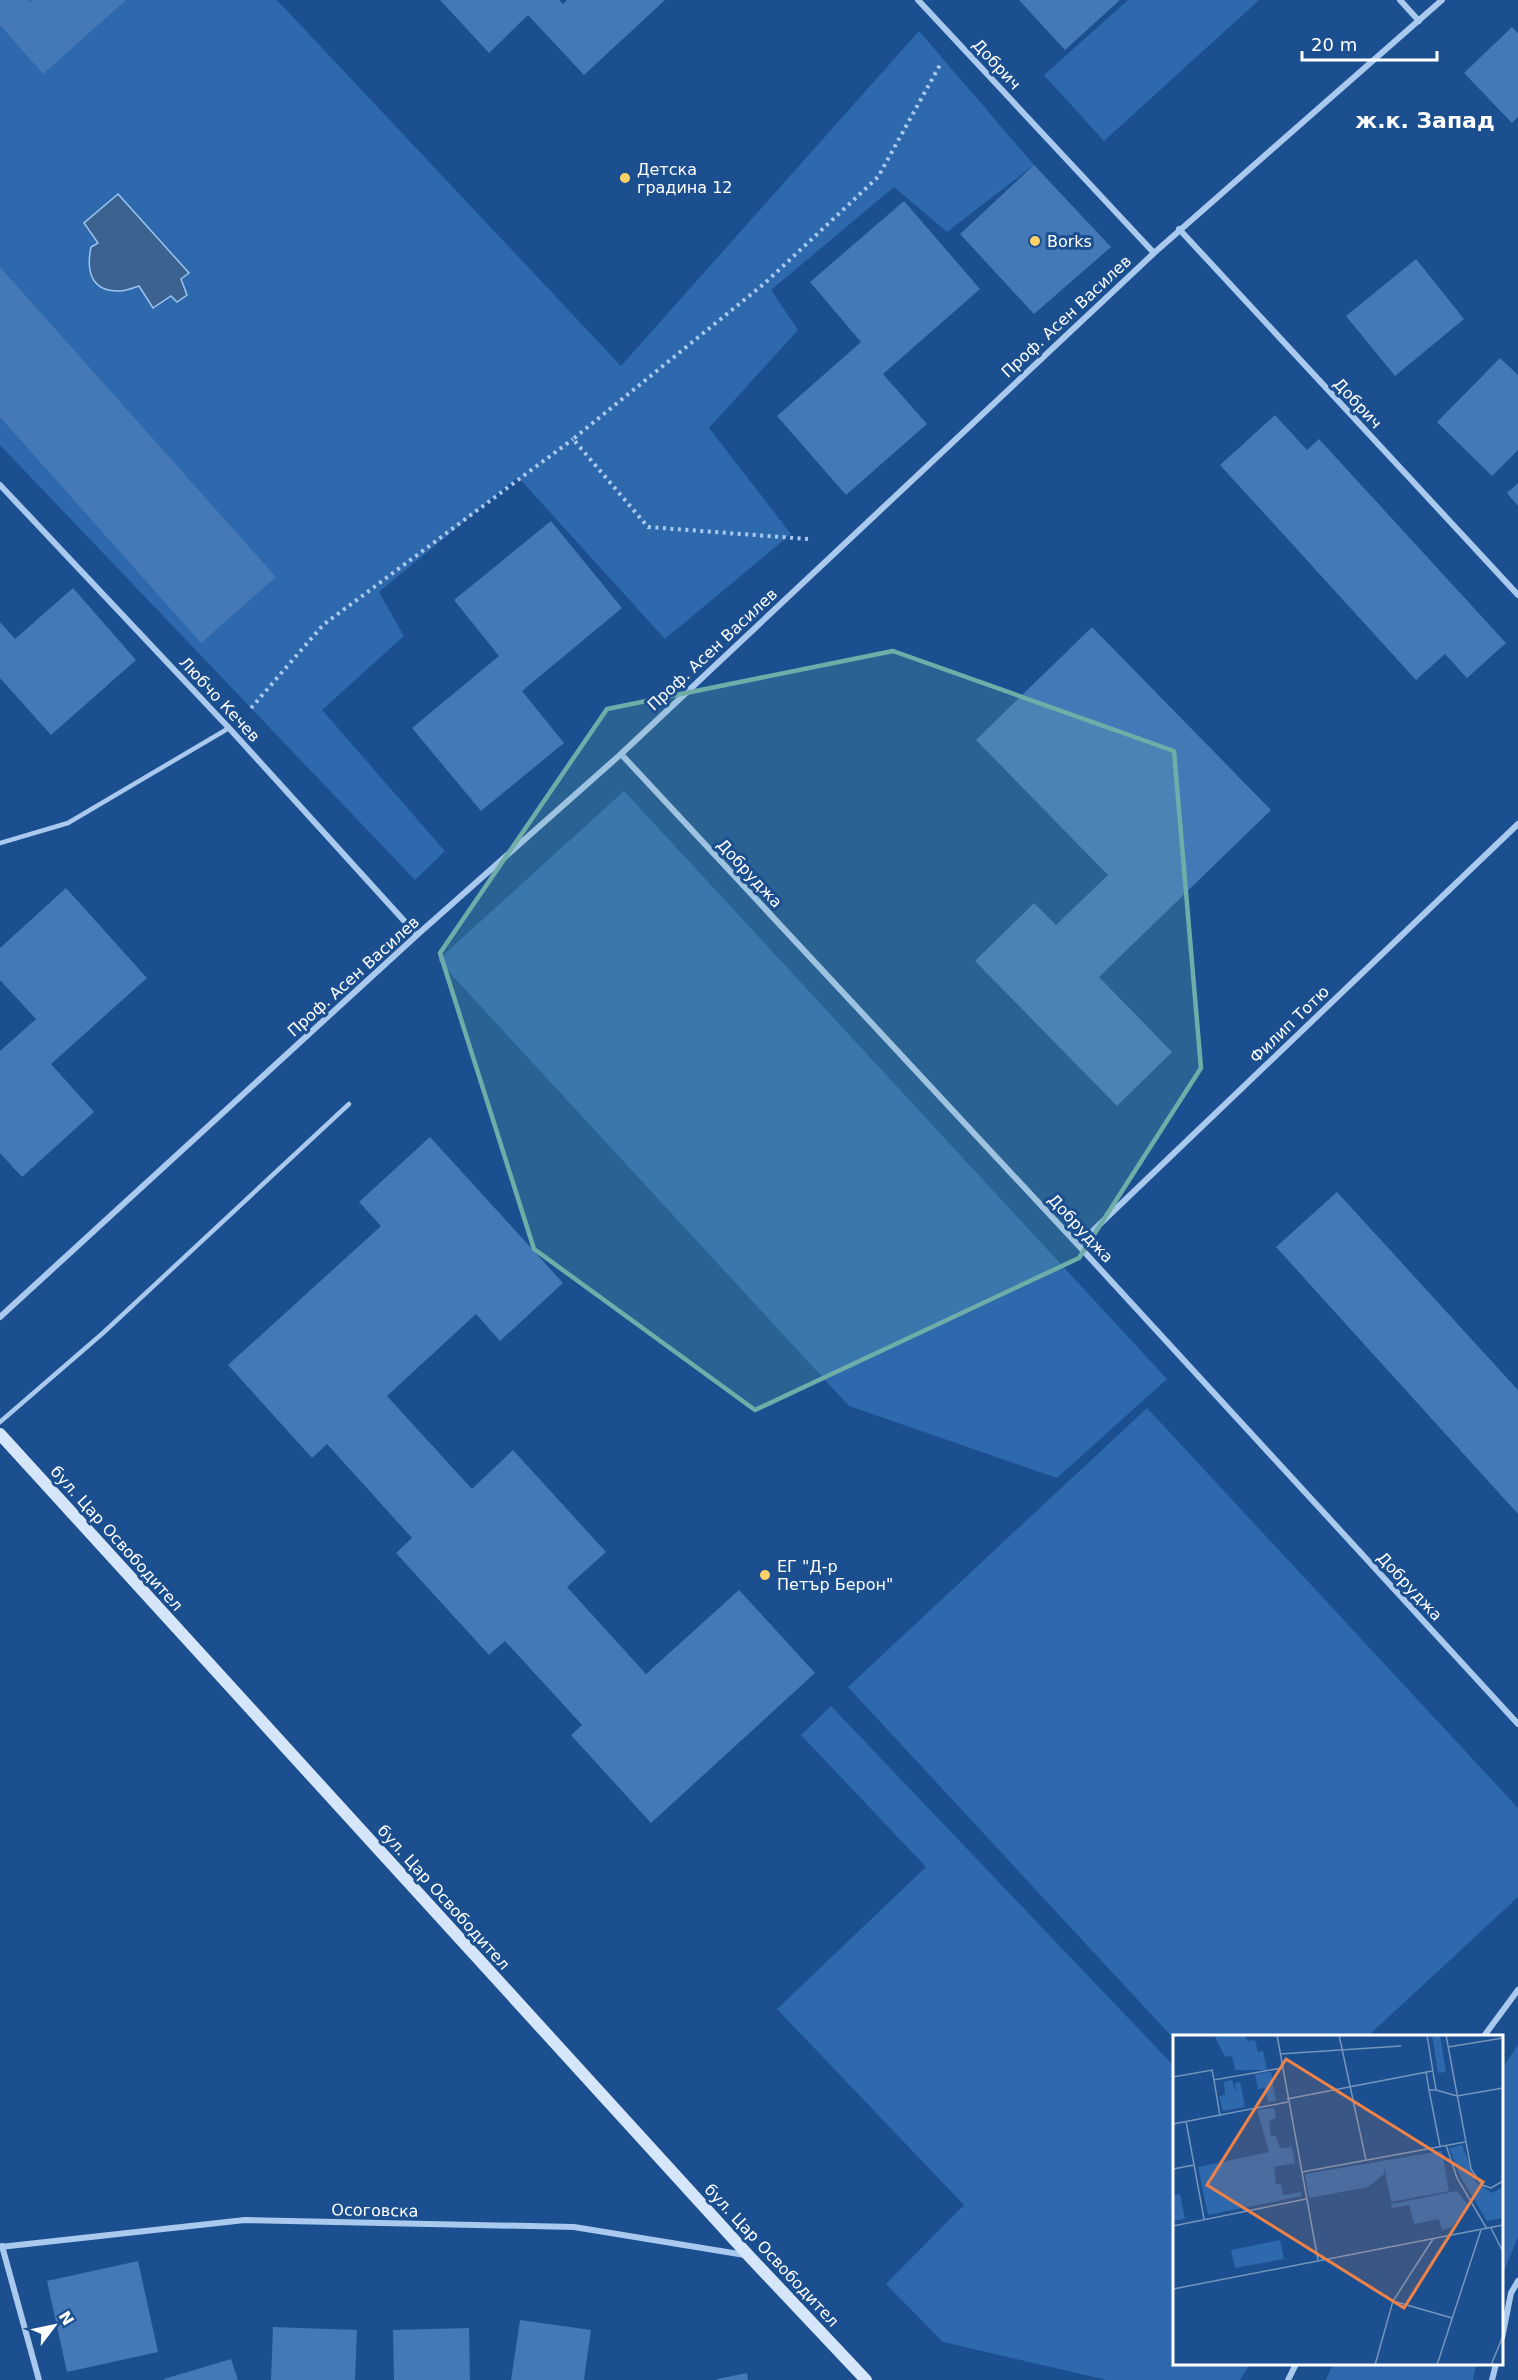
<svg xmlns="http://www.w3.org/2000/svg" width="1518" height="2380" font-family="'DejaVu Sans',sans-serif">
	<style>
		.green { fill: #2e69ad }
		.water { fill: #3c6290; stroke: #9cc4f0; stroke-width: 1.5 }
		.building { fill: #4478b7 }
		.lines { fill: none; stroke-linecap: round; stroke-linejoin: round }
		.path { stroke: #a9c9ee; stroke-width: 4; stroke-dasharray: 3 4.5; stroke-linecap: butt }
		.service { stroke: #a9c9ee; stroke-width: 4.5 }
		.minor { stroke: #a9c9ee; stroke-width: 6 }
		.secondary { stroke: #d6e6fa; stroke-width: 12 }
		.marked { fill: #6fada8; fill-opacity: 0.2; stroke: #6fada8; stroke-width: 4.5; stroke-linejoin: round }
		.poi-dot { fill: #ffd166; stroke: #1b4f8f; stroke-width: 2 }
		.labels { text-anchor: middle; stroke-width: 6; stroke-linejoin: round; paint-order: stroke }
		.street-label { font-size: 16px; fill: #fff; stroke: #1b4f8f }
		.poi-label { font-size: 16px; fill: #fff; stroke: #1b4f8f; text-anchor: start }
		.district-label { font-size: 22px; font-weight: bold; fill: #fff; stroke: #1b4f8f }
		.inset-road { fill: none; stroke: #7695bc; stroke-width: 1.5 }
		.view { fill: #ee8249; fill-opacity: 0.15; stroke: #ee8249; stroke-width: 3 }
		.inset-edge { fill: none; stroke: #fff; stroke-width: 3 }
	</style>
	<rect width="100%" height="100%" fill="#1b4f8f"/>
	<!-- green -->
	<path class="green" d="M 0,0 L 277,0 L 621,366 L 919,31 L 1034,165 L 947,232 L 894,187 L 771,290 L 798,330 L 709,428 L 791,534 L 665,639 L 518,477 L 379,592 L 404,636 L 322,710 L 445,851 L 415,880 L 0,445 Z
		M 1128,0 L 1259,0 L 1104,141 L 1044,75 Z
		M 624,791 L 1167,1379 L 1057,1478 L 849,1406 L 438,960 Z
		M 1147,1408 L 1518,1808 L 1518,1897 L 1368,2036 L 1174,2036 L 1174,2039 L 848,1687 Z
		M 831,1706 L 1174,2066 L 1174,2364 L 1250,2364 L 1240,2380 L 1107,2380 L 943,2342 L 886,2284 L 964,2205 L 777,2009 L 926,1867 L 801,1735 Z
		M 1518,2045 L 1518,2237 L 1502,2276 L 1502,2068 Z
		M 1333,2364 L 1476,2364 L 1473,2380 L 1326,2380 Z"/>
	<!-- water -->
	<path class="water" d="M 118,194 L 189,273 L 181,279 L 187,295 L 177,302 L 171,296 L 153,308 L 139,286 C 133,288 126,291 120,291 C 91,292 86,271 91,247 L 98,243 L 84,223 Z"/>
	<!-- building -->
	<path class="building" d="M 0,0 L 28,0 L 30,2 L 33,0 L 126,0 L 43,74 L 0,25 Z
		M 440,0 L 559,0 L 563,4 L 567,0 L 665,0 L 584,75 L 528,15 L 489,53 Z
		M 1019,0 L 1120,0 L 1065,50 Z
		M 1512,27 L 1518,33 L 1518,117 L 1512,123 L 1464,73 Z
		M 1034,165 L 1111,247 L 1034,314 L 960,234 Z
		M 904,201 L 980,289 L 883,374 L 927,424 L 846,495 L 777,416 L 861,342 L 810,282 Z
		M 1416,259 L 1464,319 L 1395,376 L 1346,316 Z
		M 0,267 L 276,577 L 201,643 L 0,417 Z
		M 1500,358 L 1518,375 L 1518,450 L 1492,476 L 1437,422 Z
		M 1275,415 L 1307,450 L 1319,439 L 1506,643 L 1467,678 L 1445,654 L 1416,680 L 1220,465 Z
		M 1518,483 L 1518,506 L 1507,493 Z
		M 551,521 L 622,608 L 522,691 L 564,743 L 481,811 L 412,728 L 499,656 L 454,600 Z
		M 73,588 L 136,660 L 51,735 L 0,678 L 0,622 L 15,639 Z
		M 1092,627 L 1271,810 L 1099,977 L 1172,1052 L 1117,1106 L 975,961 L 1034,903 L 1056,925 L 1108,875 L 976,740 Z
		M 66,888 L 147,978 L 51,1064 L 94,1112 L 22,1177 L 0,1153 L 0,1051 L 36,1019 L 0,980 L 0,948 Z
		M 430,1137 L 563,1283 L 500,1341 L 476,1314 L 387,1396 L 472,1489 L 513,1450 L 606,1552 L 567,1587 L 646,1674 L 739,1590 L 815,1673 L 651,1823 L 571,1735 L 582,1725 L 505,1641 L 489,1655 L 396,1553 L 412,1538 L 327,1444 L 312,1458 L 228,1365 L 381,1226 L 359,1202 Z
		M 1337,1192 L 1518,1390 L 1518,1514 L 1276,1247 Z
		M 138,2261 L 158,2352 L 67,2372 L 47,2281 Z
		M 520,2320 L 591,2330 L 584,2380 L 511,2380 Z
		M 273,2327 L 357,2330 L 355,2380 L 271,2380 Z
		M 469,2328 L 470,2380 L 394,2380 L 393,2330 Z
		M 231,2359 L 238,2380 L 164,2380 L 164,2379 Z
		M 747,2373 L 748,2380 L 717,2380 L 717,2379 Z"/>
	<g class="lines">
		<!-- path -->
		<path class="path" d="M 808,539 L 648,527 L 573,439 L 765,283 L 878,177 L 941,63
			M 251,708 L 323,625 L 573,439"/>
		<!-- service -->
		<path class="service" d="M 0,843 L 68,823 L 229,728
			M 0,1422 L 103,1333 L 349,1104"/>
		<!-- minor -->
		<path class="minor" d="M 918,0 L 1154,253
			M 1400,0 L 1419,21
			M 1179,229 L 1518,595
			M 0,485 L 229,728 L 417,935
			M 621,754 L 1078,1245 L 1518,1724
			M 1078,1245 L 1518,824
			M 0,1317 L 417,935 L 621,754 L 1154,253 L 1442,0
			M 1484,2036 L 1518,1990
			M 2,2246 L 39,2380
			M 0,2247 L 245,2220 L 574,2227 L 745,2255
			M 1502,2338 L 1511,2293 L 1518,2281
			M 1288,2380 L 1296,2364
			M 1492,2380 L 1496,2364"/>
		<!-- secondary -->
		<path class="secondary" d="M 0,1434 L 749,2256 L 866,2380"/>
	</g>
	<!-- marked area -->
	<path class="marked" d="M 893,651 L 1174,751 L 1201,1068 L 1079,1258 L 755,1410 L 534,1249 L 440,953 L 607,709 Z"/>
	<!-- markers -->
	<g class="poi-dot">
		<circle cx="625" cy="178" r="6"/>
		<circle cx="1035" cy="241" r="6"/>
		<circle cx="765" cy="1575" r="6"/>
	</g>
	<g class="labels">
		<!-- street labels -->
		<g class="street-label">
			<text transform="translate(997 64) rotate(47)" y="6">Добрич</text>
			<text transform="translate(1066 316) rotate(-43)" y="6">Проф. Асен Василев</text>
			<text transform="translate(1358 403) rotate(47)" y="6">Добрич</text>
			<text transform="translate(712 649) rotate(-43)" y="6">Проф. Асен Василев</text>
			<text transform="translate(220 699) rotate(47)" y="6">Любчо Кечев</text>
			<text transform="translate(750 873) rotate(47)" y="6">Добруджа</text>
			<text transform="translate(353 976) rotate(-42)" y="6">Проф. Асен Василев</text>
			<text transform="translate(1289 1024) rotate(-44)" y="6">Филип Тотю</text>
			<text transform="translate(1081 1228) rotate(47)" y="6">Добруджа</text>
			<text transform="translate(117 1538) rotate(48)" y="6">бул. Цар Освободител</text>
			<text transform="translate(1410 1586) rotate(47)" y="6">Добруджа</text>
			<text transform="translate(444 1897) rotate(48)" y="6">бул. Цар Освободител</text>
			<text transform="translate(375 2210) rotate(1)" y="6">Осоговска</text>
			<text transform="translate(772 2255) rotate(47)" y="6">бул. Цар Освободител</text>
		</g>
		<!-- poi labels -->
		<g class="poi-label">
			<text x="637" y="175">Детска<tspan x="637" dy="18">градина 12</tspan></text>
			<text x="1047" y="247">Borks</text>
			<text x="777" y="1572">ЕГ "Д-р<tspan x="777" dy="18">Петър Берон"</tspan></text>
		</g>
		<!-- district labels -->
		<g class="district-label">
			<text x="1425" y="128">ж.к. Запад</text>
		</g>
	</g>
	<!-- overview -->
	<g transform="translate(1173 2035)">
		<rect width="330" height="330" fill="#1b4f8f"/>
		<path d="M 72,0 L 74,6 L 82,5 L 85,17 L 90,16 L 94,35 L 62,35 L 59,21 L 52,22 L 42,2 ZM 259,0 L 267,0 L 273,37 L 265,38 ZM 98,37 L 103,66 L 95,67 L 92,53 L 85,54 L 82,39 ZM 59,45 L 63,58 L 62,48 L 67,47 L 72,72 L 50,76 L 46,61 L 52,60 L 51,47 ZM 101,73 L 103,83 L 96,86 L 98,101 L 103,101 L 107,113 L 119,112 L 122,128 L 101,132 L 103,149 L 108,149 L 110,160 L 128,157 L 129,161 L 35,180 L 25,132 L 96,117 L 84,75 ZM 289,110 L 303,147 L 319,158 L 330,152 L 330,183 L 314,186 L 288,143 L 276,113 ZM 269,116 L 276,156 L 218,167 L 211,132 L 211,139 L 195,152 L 136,163 L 132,139 ZM 284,156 L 297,173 L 277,193 L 269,195 L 266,184 L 241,189 L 236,170 L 219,173 L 218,169 ZM 7,159 L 12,184 L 0,186 L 0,160 ZM 107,205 L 111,224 L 62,233 L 58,215 Z" fill="#2e69ad"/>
		<path class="inset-road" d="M 104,0 L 145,225M 166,0 L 193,125M 254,0 L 263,55 L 256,55 L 267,111M 273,0 L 298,134 L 309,150 L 318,153 L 330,146M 275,12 L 330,3M 107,19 L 228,11M 253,37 L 256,55M 0,42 L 39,35 L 41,45 L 109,33M 41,45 L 47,81M 263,55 L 284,61 L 330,53M 114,64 L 259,36M 13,86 L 31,184M 0,89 L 115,67M 273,110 L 284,143 L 314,194M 0,134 L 21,130M 129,137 L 292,107M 0,191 L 133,164M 318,193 L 330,217M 0,254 L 330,190M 220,266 L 279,283M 202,330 L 220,266 L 260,204M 264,330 L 308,195M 318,330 L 330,301"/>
		<path class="view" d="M 113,24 L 310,147 L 231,273 L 34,150 Z"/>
		<rect width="330" height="330" class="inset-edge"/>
	</g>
	<!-- north arrow -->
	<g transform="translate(54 2326) rotate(58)" stroke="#1b4f8f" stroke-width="4.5" paint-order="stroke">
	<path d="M0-4.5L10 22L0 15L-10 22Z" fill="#ffffff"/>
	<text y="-9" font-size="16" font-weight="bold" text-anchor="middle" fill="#ffffff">N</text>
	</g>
	<!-- scale -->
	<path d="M1302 51v9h135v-9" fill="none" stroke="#ffffff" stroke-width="3"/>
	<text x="1311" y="51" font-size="18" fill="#ffffff" stroke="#1b4f8f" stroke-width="4.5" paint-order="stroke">20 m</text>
</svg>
